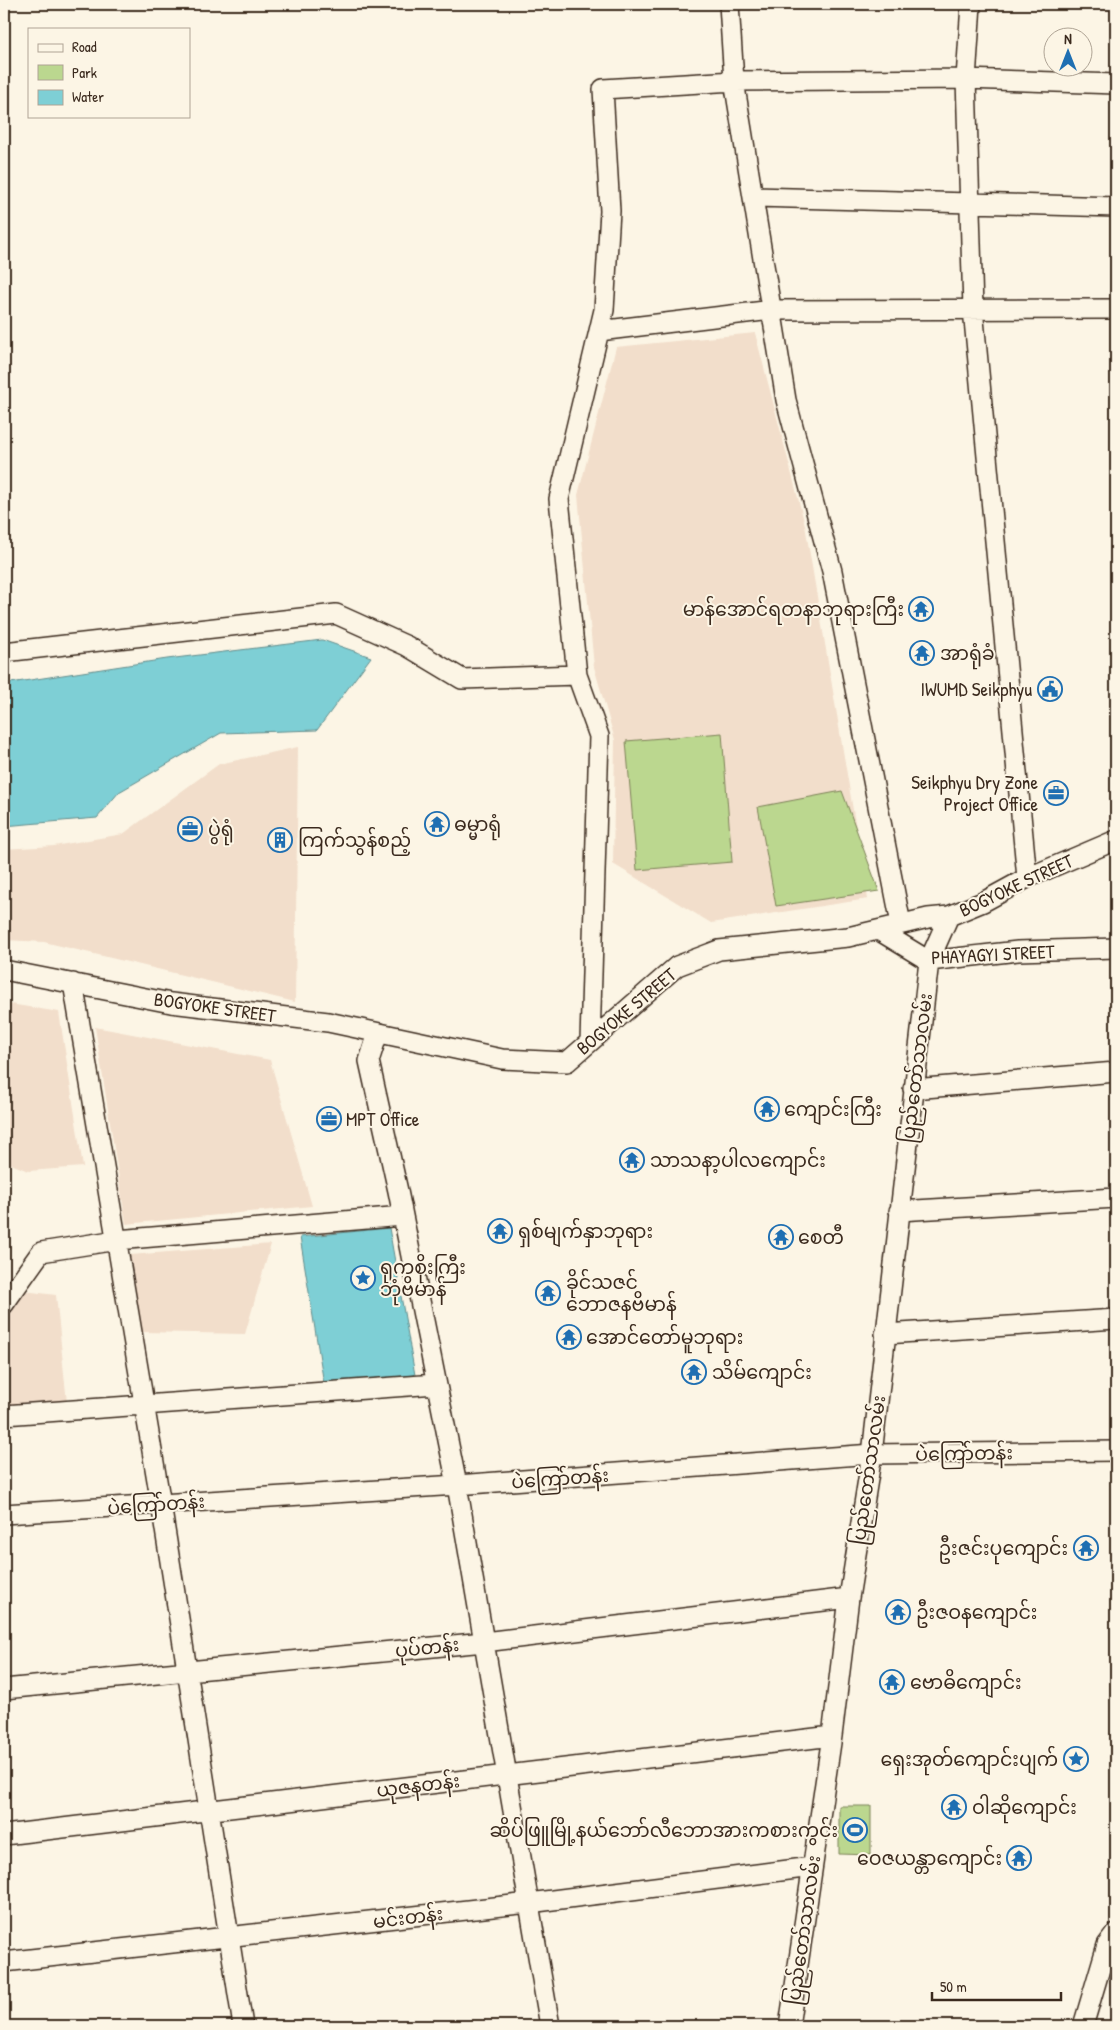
<svg xmlns="http://www.w3.org/2000/svg" width="1120" height="2030" font-family="'Patrick Hand','Noto Sans Myanmar',sans-serif">
	<style>
		.built { fill: #f2decb }
		.green { fill: #bbd78f; stroke: #7b8056 }
		.water { fill: #7ecfd5; stroke: #638d8c }
		.lines { fill: none; stroke-linecap: round; stroke-linejoin: round }
		.minor-casing { stroke: #3b2a1e; stroke-width: 22 }
		.minor { stroke: #fcf5e5; stroke-width: 19 }
		.labels { text-anchor: middle; stroke-width: 4; stroke-linejoin: round; paint-order: stroke }
		.poi-label { font-size: 19px; fill: #3b2a1e; stroke: #fcf5e5; text-anchor: start }
		.street-label { font-size: 19px; fill: #3b2a1e; stroke: #fcf5e5 }
	</style>
	<rect width="100%" height="100%" fill="#fcf5e5"/>
	<filter id="ink" filterUnits="userSpaceOnUse"><feTurbulence type="fractalNoise" baseFrequency=".02" numOctaves="2"/><feDisplacementMap in="SourceGraphic" scale="10" xChannelSelector="R" yChannelSelector="G"/><feConvolveMatrix kernelMatrix="1 2 1 2 8 2 1 2 1" color-interpolation-filters="sRGB"/></filter>
	<g filter="url(#ink)">
		<!-- built -->
		<path class="built" d="M 755,333 L 805,525 L 868,899 L 711,923 L 613,864 L 615,740 L 594,667 L 578,495 L 616,347 Z
			M 298,747 L 295,1002 L 44,942 L 4,940 L 4,849 L 54,846 L 123,834 L 219,764 Z
			M 4,1003 L 59,1012 L 83,1167 L 28,1171 L 4,1161 Z
			M 95,1027 L 270,1060 L 312,1206 L 126,1224 Z
			M 271,1244 L 245,1334 L 142,1332 L 130,1255 Z
			M 24,1291 L 56,1295 L 67,1403 L 4,1409 L 4,1325 Z"/>
		<!-- green -->
		<path class="green" d="M 722,733 L 732,862 L 637,870 L 626,741 Z
			M 842,791 L 879,891 L 776,906 L 758,807 Z
			M 839,1806 L 871,1806 L 871,1855 L 839,1854 Z"/>
		<!-- water -->
		<path class="water" d="M 322,640 L 371,657 L 317,730 L 221,733 L 119,792 L 97,818 L 4,826 L 4,684 L 167,659 Z
			M 389,1228 L 415,1375 L 324,1384 L 300,1237 Z"/>
		<g class="lines">
			<defs>
				<path id="minor" d="M 729,4 L 734,81 L 786,400 L 832,571 L 901,924
					M 971,4 L 966,79 L 973,309 L 1027,878
					M 753,197 L 1116,207
					M 599,331 L 772,310 L 1116,309
					M 4,652 L 336,614 L 407,646 L 462,679 L 577,675
					M 878,930 L 929,961 L 1018,951 L 1116,948
					M 4,970 L 171,1003 L 328,1022 L 502,1059 L 567,1062 L 677,966 L 719,950 L 848,937 L 928,918 L 949,916 L 983,902 L 1027,878 L 1116,840
					M 73,983 L 161,1504 L 243,2026
					M 378,1033 L 369,1061 L 398,1191 L 457,1485 L 550,2026
					M 590,1042 L 599,736 L 577,675 L 559,499 L 604,310 L 610,211 L 603,89 L 734,81 L 966,79 L 1116,84
					M 913,1089 L 1116,1072
					M 899,1211 L 1116,1198
					M 4,1304 L 41,1252 L 117,1240 L 403,1216
					M 885,1334 L 1116,1319
					M 4,1415 L 436,1384
					M 4,1514 L 457,1485 L 872,1454 L 1116,1451
					M 4,1689 L 484,1642 L 849,1598
					M 4,1835 L 832,1736
					M 4,1962 L 529,1903 L 812,1867
					M 789,2026 L 832,1736 L 849,1598 L 872,1454 L 929,961 L 949,916
					M 1083,2026 L 1107,1945 L 1116,1933"/>
			</defs>
			<!-- minor casing -->
			<use href="#minor" class="minor-casing"/>
			<!-- minor -->
			<use href="#minor" class="minor"/>
		</g>
	</g>
	<!-- icons -->
	<defs>
		<symbol id="temple-ring" viewBox="-11 -11 22 22"><circle r="9.5" fill="#fcf5e5" stroke="#1f6fb2" stroke-width="1.5"/><path d="M0-6L5-2H3V0L6.5 2.5H4V6H1.5V3h-3V6H-4V2.5H-6.5L-3 0V-2H-5Z" fill="#1f6fb2"/></symbol>
		<symbol id="civic-ring" viewBox="-11 -11 22 22"><circle r="9.5" fill="#fcf5e5" stroke="#1f6fb2" stroke-width="1.5"/><path d="M-.6-6.5H3V-4.5H.6V-3L4-1V1h2V6H-6V1h2V-1L-.6-3ZM-1.2 2.5V6h2.4V2.5Z" fill="#1f6fb2"/></symbol>
		<symbol id="office-ring" viewBox="-11 -11 22 22"><circle r="9.5" fill="#fcf5e5" stroke="#1f6fb2" stroke-width="1.5"/><path d="M-6-3h4V-5.5h4V-3h4V5H-6ZM-1-4.5V-3h2v-1.5ZM-6 0V1H6V0Z" fill="#1f6fb2"/></symbol>
		<symbol id="building-ring" viewBox="-11 -11 22 22"><circle r="9.5" fill="#fcf5e5" stroke="#1f6fb2" stroke-width="1.5"/><path d="M-4-6H4V6H1V3H-1V6H-4ZM-2.5-4.3h1.7v1.8h-1.7ZM.8-4.3h1.7v1.8H.8ZM-2.5-1h1.7V.8h-1.7ZM.8-1h1.7V.8H.8Z" fill="#1f6fb2"/></symbol>
		<symbol id="sight-ring" viewBox="-11 -11 22 22"><circle r="9.5" fill="#fcf5e5" stroke="#1f6fb2" stroke-width="1.5"/><path d="M0-6L1.8-2.2L6-1.7L2.9 1.2L3.7 5.4L0 3.3L-3.7 5.4L-2.9 1.2L-6-1.7L-1.8-2.2Z" fill="#1f6fb2"/></symbol>
		<symbol id="stadium-ring" viewBox="-11 -11 22 22"><circle r="9.5" fill="#fcf5e5" stroke="#1f6fb2" stroke-width="1.5"/><path d="M0-5a6.5 5 0 1 0 0 10a6.5 5 0 1 0 0-10ZM-3.5-1.8h7v3.6h-7Z" fill="#1f6fb2"/></symbol>
	</defs>
	<g fill-rule="evenodd">
		<use href="#temple-ring" x="907" y="595" width="28" height="28"/>
		<use href="#temple-ring" x="908" y="639" width="28" height="28"/>
		<use href="#civic-ring" x="1036" y="675" width="28" height="28"/>
		<use href="#office-ring" x="1042" y="779" width="28" height="28"/>
		<use href="#temple-ring" x="423" y="810" width="28" height="28"/>
		<use href="#office-ring" x="176" y="815" width="28" height="28"/>
		<use href="#building-ring" x="266" y="826" width="28" height="28"/>
		<use href="#temple-ring" x="753" y="1095" width="28" height="28"/>
		<use href="#office-ring" x="315" y="1105" width="28" height="28"/>
		<use href="#temple-ring" x="618" y="1146" width="28" height="28"/>
		<use href="#temple-ring" x="486" y="1217" width="28" height="28"/>
		<use href="#temple-ring" x="767" y="1223" width="28" height="28"/>
		<use href="#sight-ring" x="349" y="1264" width="28" height="28"/>
		<use href="#temple-ring" x="534" y="1279" width="28" height="28"/>
		<use href="#temple-ring" x="555" y="1323" width="28" height="28"/>
		<use href="#temple-ring" x="680" y="1358" width="28" height="28"/>
		<use href="#temple-ring" x="1072" y="1534" width="28" height="28"/>
		<use href="#temple-ring" x="884" y="1598" width="28" height="28"/>
		<use href="#temple-ring" x="878" y="1668" width="28" height="28"/>
		<use href="#sight-ring" x="1062" y="1745" width="28" height="28"/>
		<use href="#temple-ring" x="940" y="1793" width="28" height="28"/>
		<use href="#stadium-ring" x="841" y="1816" width="28" height="28"/>
		<use href="#temple-ring" x="1005" y="1844" width="28" height="28"/>
	</g>
	<g class="labels">
		<!-- poi labels -->
		<g class="poi-label">
			<text x="904" y="616" text-anchor="end">မာန်အောင်ရတနာဘုရားကြီး</text>
			<text x="940" y="660">အာရုံခံ</text>
			<text x="1032" y="696" text-anchor="end">IWUMD Seikphyu</text>
			<text x="1038" y="789" text-anchor="end">Seikphyu Dry Zone<tspan x="1038" dy="22">Project Office</tspan></text>
			<text x="454" y="831">ဓမ္မာရုံ</text>
			<text x="208" y="836">ပွဲရုံ</text>
			<text x="298" y="847">ကြက်သွန်စည့်</text>
			<text x="784" y="1116">ကျောင်းကြီး</text>
			<text x="346" y="1126">MPT Office</text>
			<text x="650" y="1167">သာသနာ့ပါလကျောင်း</text>
			<text x="518" y="1238">ရှစ်မျက်နှာဘုရား</text>
			<text x="798" y="1244">စေတီ</text>
			<text x="380" y="1274">ရုက္ခစိုးကြီး<tspan x="380" dy="22">ဘုံဗိမာန်</tspan></text>
			<text x="566" y="1289">ခိုင်သဇင်<tspan x="566" dy="22">ဘောဇနဗိမာန်</tspan></text>
			<text x="586" y="1344">အောင်တော်မူဘုရား</text>
			<text x="712" y="1379">သိမ်ကျောင်း</text>
			<text x="1068" y="1555" text-anchor="end">ဦးဇင်းပုကျောင်း</text>
			<text x="916" y="1619">ဦးဇဝနကျောင်း</text>
			<text x="910" y="1689">ဗောဓိကျောင်း</text>
			<text x="1058" y="1766" text-anchor="end">ရှေးအုတ်ကျောင်းပျက်</text>
			<text x="972" y="1814">ဝါဆိုကျောင်း</text>
			<text x="838" y="1837" text-anchor="end">ဆိပ်ဖြူမြို့နယ်ဘော်လီဘောအားကစားကွင်း</text>
			<text x="1002" y="1865" text-anchor="end">ဝေဇယန္တာကျောင်း</text>
		</g>
		<!-- street labels -->
		<g class="street-label">
			<text transform="translate(1016 885) rotate(-25)" y="7">BOGYOKE STREET</text>
			<text transform="translate(993 954) rotate(-3)" y="7">PHAYAGYI STREET</text>
			<text transform="translate(215 1007) rotate(8)" y="7">BOGYOKE STREET</text>
			<text transform="translate(626 1011) rotate(-40)" y="7">BOGYOKE STREET</text>
			<text transform="translate(916 1068) rotate(-83)" y="7">ပြည်တော်သာလမ်း</text>
			<text transform="translate(964 1453) rotate(-1)" y="7">ပဲကြော်တန်း</text>
			<text transform="translate(868 1470) rotate(-82)" y="7">ပြည်တော်သာလမ်း</text>
			<text transform="translate(560 1478) rotate(-4)" y="7">ပဲကြော်တန်း</text>
			<text transform="translate(156 1504) rotate(-4)" y="7">ပဲကြော်တန်း</text>
			<text transform="translate(427 1647) rotate(-6)" y="7">ပုပ်တန်း</text>
			<text transform="translate(418 1785) rotate(-7)" y="7">ယုဇနတန်း</text>
			<text transform="translate(408 1917) rotate(-7)" y="7">မင်းတန်း</text>
			<text transform="translate(803 1930) rotate(-82)" y="7">ပြည်တော်သာလမ်း</text>
		</g>
	</g>
	<!-- margin -->
	<rect width="1120" height="2030" fill="none" stroke="#fcf5e5" stroke-width="20"/>
	<rect x="10" y="10" width="1100" height="2010" fill="none" stroke="#3b2a1e" stroke-width="2" filter="url(#ink)"/>
	<!-- legend -->
	<rect x="28" y="28" width="162" height="90" fill="#fcf5e5" stroke="#afa495"/>
	<rect x="38" y="44" width="25" height="8" fill="#fcf5e5" stroke="#afa495"/>
	<text x="72" y="52" font-size="15" fill="#3b2a1e">Road</text>
	<rect x="38" y="65" width="25" height="15" fill="#bbd78f" stroke="#afa495"/>
	<text x="72" y="78" font-size="15" fill="#3b2a1e">Park</text>
	<rect x="38" y="90" width="25" height="15" fill="#7ecfd5" stroke="#afa495"/>
	<text x="72" y="102" font-size="15" fill="#3b2a1e">Water</text>
	<!-- north arrow -->
	<g transform="translate(1068 52)"><circle r="24" fill="#fcf5e5" stroke="#afa495"/>
	<path d="M0-4L9 19L0 12L-9 19Z" fill="#1f6fb2"/>
	<text y="-8" font-size="14" font-weight="bold" text-anchor="middle" fill="#3b2a1e">N</text>
	</g>
	<!-- scale -->
	<path d="M932 1992v8h129v-8" fill="none" stroke="#3b2a1e" stroke-width="2.5"/>
	<text x="940" y="1992" font-size="15" fill="#3b2a1e" stroke="#fcf5e5" stroke-width="4" paint-order="stroke">50 m</text>
</svg>
